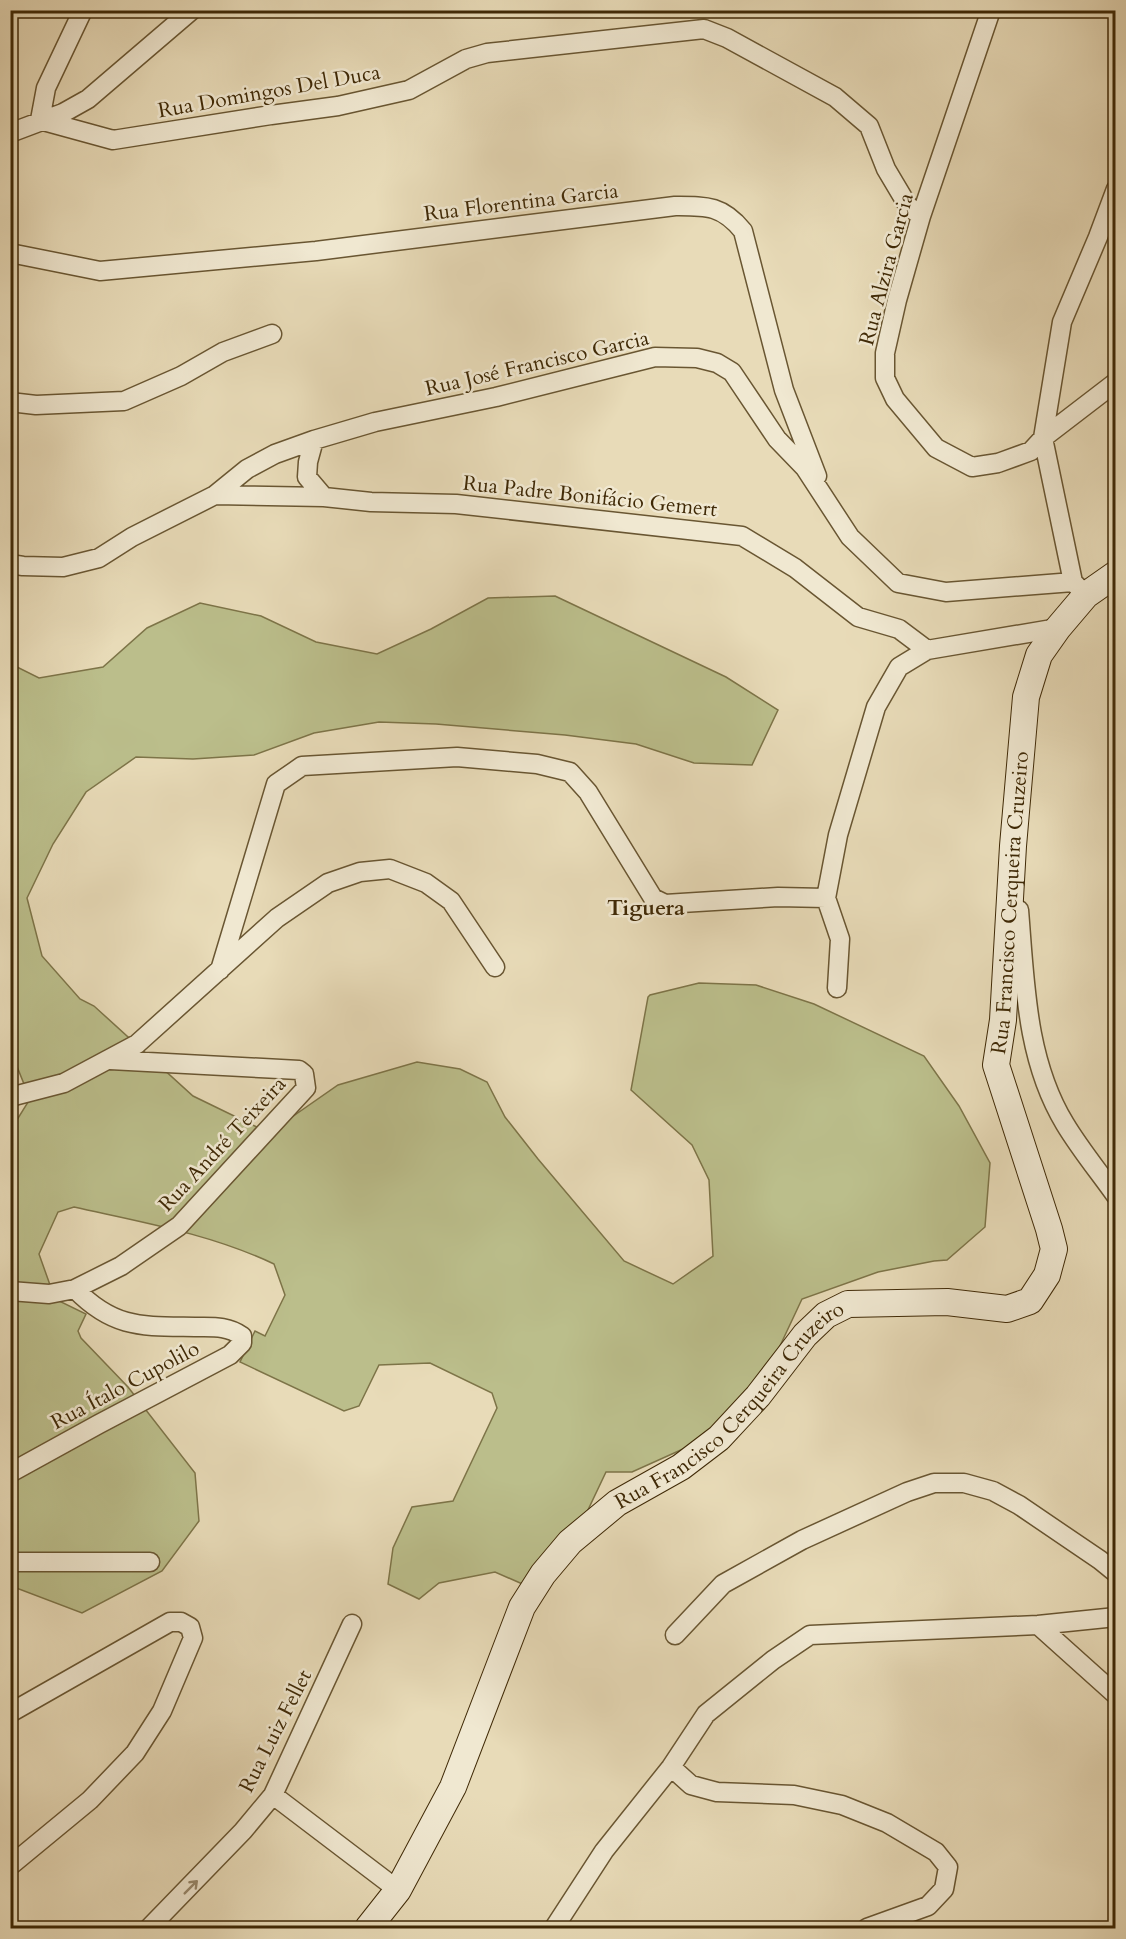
<svg xmlns="http://www.w3.org/2000/svg" width="1126" height="1939" font-family="Cardo,serif">
	<style>
		.green { fill: #bbbe8b; stroke: #7d7448; stroke-width: 1.5 }
		.lines { fill: none; stroke-linecap: round; stroke-linejoin: round }
		.minor-casing { stroke: #695632; stroke-width: 21 }
		.secondary-casing { stroke: #3f2906; stroke-width: 28 }
		.minor { stroke: #f0e8d1; stroke-width: 18 }
		.secondary { stroke: #f0e8d1; stroke-width: 26 }
		.oneway { stroke: #98886c }
		.labels { text-anchor: middle; stroke-width: 5; stroke-linejoin: round; paint-order: stroke }
		.street-label { font-size: 21px; fill: #3f2906; stroke: #f0e8d1 }
		.neighbourhood-label { font-size: 22px; font-weight: bold; fill: #3f2906; stroke: #f0e8d1 }
	</style>
	<rect width="100%" height="100%" fill="#e8dbb8"/>
	<filter id="stains"><feTurbulence type="fractalNoise" baseFrequency=".00333" numOctaves="4"/><feColorMatrix values="0 0 0 0 .2 0 0 0 0 .09 0 0 0 0 .02 0 0 0 .5 -.17"/></filter>
	<radialGradient id="worn" r=".72"><stop offset=".6" stop-color="#630" stop-opacity="0"/><stop offset="1" stop-color="#630" stop-opacity=".3"/></radialGradient>
	<!-- green -->
	<path class="green" d="M 555,596 L 726,677 L 778,710 L 752,765 L 694,763 L 636,744 L 565,735 L 436,724 L 379,722 L 314,733 L 254,755 L 193,759 L 136,757 L 86,792 L 53,844 L 27,898 L 42,956 L 80,999 L 94,1006 L 193,1096 L 269,1133 L 338,1085 L 417,1062 L 460,1069 L 487,1082 L 505,1117 L 538,1159 L 624,1261 L 673,1284 L 713,1256 L 709,1180 L 692,1145 L 631,1090 L 648,997 L 650,995 L 699,983 L 756,985 L 814,1004 L 924,1056 L 959,1106 L 990,1163 L 985,1227 L 947,1260 L 934,1261 L 878,1272 L 802,1299 L 763,1382 L 703,1440 L 632,1472 L 606,1472 L 586,1514 L 527,1586 L 495,1572 L 439,1583 L 419,1599 L 388,1584 L 393,1548 L 412,1507 L 453,1501 L 497,1408 L 492,1393 L 430,1363 L 379,1365 L 359,1406 L 344,1411 L 240,1362 L 255,1331 L 265,1336 L 285,1295 L 274,1264 C 211,1234 141,1222 74,1207 L 58,1212 L 39,1254 L 55,1299 L 86,1314 L 78,1331 L 81,1338 L 128,1387 L 195,1473 L 199,1521 L 162,1571 L 82,1613 L 11,1586 L 10,1131 L 30,1099 L 10,1049 L 11,664 L 39,678 L 103,667 L 147,628 L 200,603 L 261,616 L 316,642 L 377,654 L 431,629 L 488,598 Z"/>
	<g class="lines">
		<defs>
			<path id="minor" d="M 991,10 L 921,216 L 897,300 L 885,353 L 885,378 L 895,399 L 936,448 L 972,467 L 998,463 L 1031,451 L 1043,438 L 1116,382
				M 40,120 L 113,140 L 271,115 L 338,106 L 409,90 L 466,59 L 487,53 L 704,29 L 727,38 L 835,97 L 869,126 L 886,169 L 908,206 L 921,216
				M 40,120 L 46,88 L 83,10
				M 10,133 L 63,113 L 88,99 L 192,10
				M 10,253 L 100,271 L 316,251 L 675,206 C 706,206 722,205 743,231 L 784,390 L 817,476
				M 10,402 L 36,405 L 124,401 L 181,376 L 223,352 L 272,334
				M 314,440 L 308,462 L 307,477 L 324,497
				M 215,495 L 324,497 L 371,502 L 456,504 L 742,536 L 795,568 L 858,617 L 899,629 L 927,650
				M 10,564 L 23,566 L 63,567 L 99,558 L 132,537 L 215,495 L 247,469 L 275,454 L 314,440 L 375,422 L 496,397 L 655,357 L 697,358 L 717,363 L 732,372 L 777,439 L 805,468 L 850,537 L 898,583 L 946,592 L 1073,582
				M 1080,589 L 1073,582 L 1043,438 L 1062,322 L 1098,237 L 1116,189
				M 1019,910 C 1025,983 1026,1060 1065,1124 C 1080,1149 1099,1172 1116,1196
				M 220,970 L 276,784 L 302,766 L 457,757 L 537,764 L 570,772 L 588,792 L 653,898 L 665,904 L 778,897 L 826,898
				M 837,988 L 840,939 L 826,898 L 838,835 L 876,707 L 899,667 L 927,650 L 1058,628
				M 10,1097 L 64,1083 L 137,1044 L 277,918 L 328,883 L 360,872 L 390,869 L 426,883 L 451,901 L 495,967
				M 10,1291 L 49,1294 L 75,1289
				M 10,1473 L 99,1424 L 230,1355 L 242,1343 L 242,1336 C 228,1326 214,1327 198,1327 C 144,1326 115,1330 75,1289 L 121,1266 L 179,1226 L 306,1088 L 304,1074 L 299,1070 L 110,1060
				M 10,1562 L 150,1562
				M 1038,1625 L 1116,1695
				M 675,1635 L 723,1584 L 802,1540 L 907,1492 L 934,1483 L 964,1483 L 993,1491 L 1019,1505 L 1100,1560 L 1116,1573
				M 10,1713 L 170,1622 L 181,1622 L 190,1627 L 193,1638 L 162,1711 L 135,1753 L 90,1800 L 10,1866
				M 671,1767 L 691,1785 L 717,1792 L 794,1795 L 842,1805 L 887,1823 L 936,1852 L 948,1867 L 944,1889 L 928,1906 L 867,1928
				M 273,1795 L 398,1890
				M 149,1928 L 243,1831 L 273,1795 L 352,1624
				M 554,1928 L 604,1851 L 671,1767 L 706,1714 L 773,1660 L 810,1635 L 1038,1625 L 1116,1617"/>
			<g id="secondary">
				<path id="s1" d="M 368,1928 L 398,1890 L 453,1787 L 522,1607 L 543,1574 L 570,1542 L 617,1503 L 681,1467 L 719,1438 L 758,1396 L 805,1335 L 826,1315 L 848,1304 L 947,1302 L 1007,1309 L 1030,1301 L 1047,1275 L 1054,1249 L 1049,1229 L 996,1065 L 1003,1020 L 1013,846 L 1026,697 L 1039,655 L 1058,628 L 1086,595 L 1116,574"/>
			</g>
		</defs>
		<!-- minor casing -->
		<use href="#minor" class="minor-casing"/>
		<!-- secondary casing -->
		<use href="#secondary" class="secondary-casing"/>
		<!-- minor -->
		<use href="#minor" class="minor"/>
		<!-- secondary -->
		<use href="#secondary" class="secondary"/>
	</g>
	<!-- one-way arrows -->
	<defs><path id="oneway-shaft" d="M-6 0H5M1.5-3L5.5 0L1.5 3" fill="none" stroke-width="1.6" stroke-linecap="round" stroke-linejoin="round" transform="scale(1.5)"/></defs>
	<use class="oneway" href="#oneway-shaft" transform="translate(191 1887) rotate(-45)"/>
	<g class="labels">
		<!-- street labels -->
		<g class="street-label">
			<text transform="translate(269 91) rotate(-10)" y="7">Rua Domingos Del Duca</text>
			<text transform="translate(521 202) rotate(-7)" y="7">Rua Florentina Garcia</text>
			<text transform="translate(886 269) rotate(-75)" y="7">Rua Alzira Garcia</text>
			<text transform="translate(537 363) rotate(-13)" y="7">Rua José Francisco Garcia</text>
			<text transform="translate(590 496) rotate(6)" y="7">Rua Padre Bonifácio Gemert</text>
			<text dy="7" stroke="none"><textPath href="#s1" startOffset="1407">Rua Francisco Cerqueira Cruzeiro</textPath></text>
			<text transform="translate(222 1144) rotate(-47)" y="7">Rua André Teixeira</text>
			<text transform="translate(125 1385) rotate(-28)" y="7">Rua Ítalo Cupolilo</text>
			<text dy="7" stroke="none"><textPath href="#s1" startOffset="651">Rua Francisco Cerqueira Cruzeiro</textPath></text>
			<text transform="translate(275 1731) rotate(-63)" y="7">Rua Luiz Fellet</text>
		</g>
		<!-- neighbourhood labels -->
		<g class="neighbourhood-label">
			<text x="646" y="915">Tiguera</text>
		</g>
	</g>
	<!-- margin -->
	<rect width="1126" height="1939" fill="none" stroke="#e8dbb8" stroke-width="36"/>
	<rect x="12" y="12" width="1102" height="1915" fill="none" stroke="#3f2906" stroke-width="3"/>
	<rect x="18" y="18" width="1090" height="1903" fill="none" stroke="#3f2906" stroke-width="1.5"/>
	<rect width="100%" height="100%" filter="url(#stains)"/>
	<rect width="100%" height="100%" fill="url(#worn)"/>
</svg>
